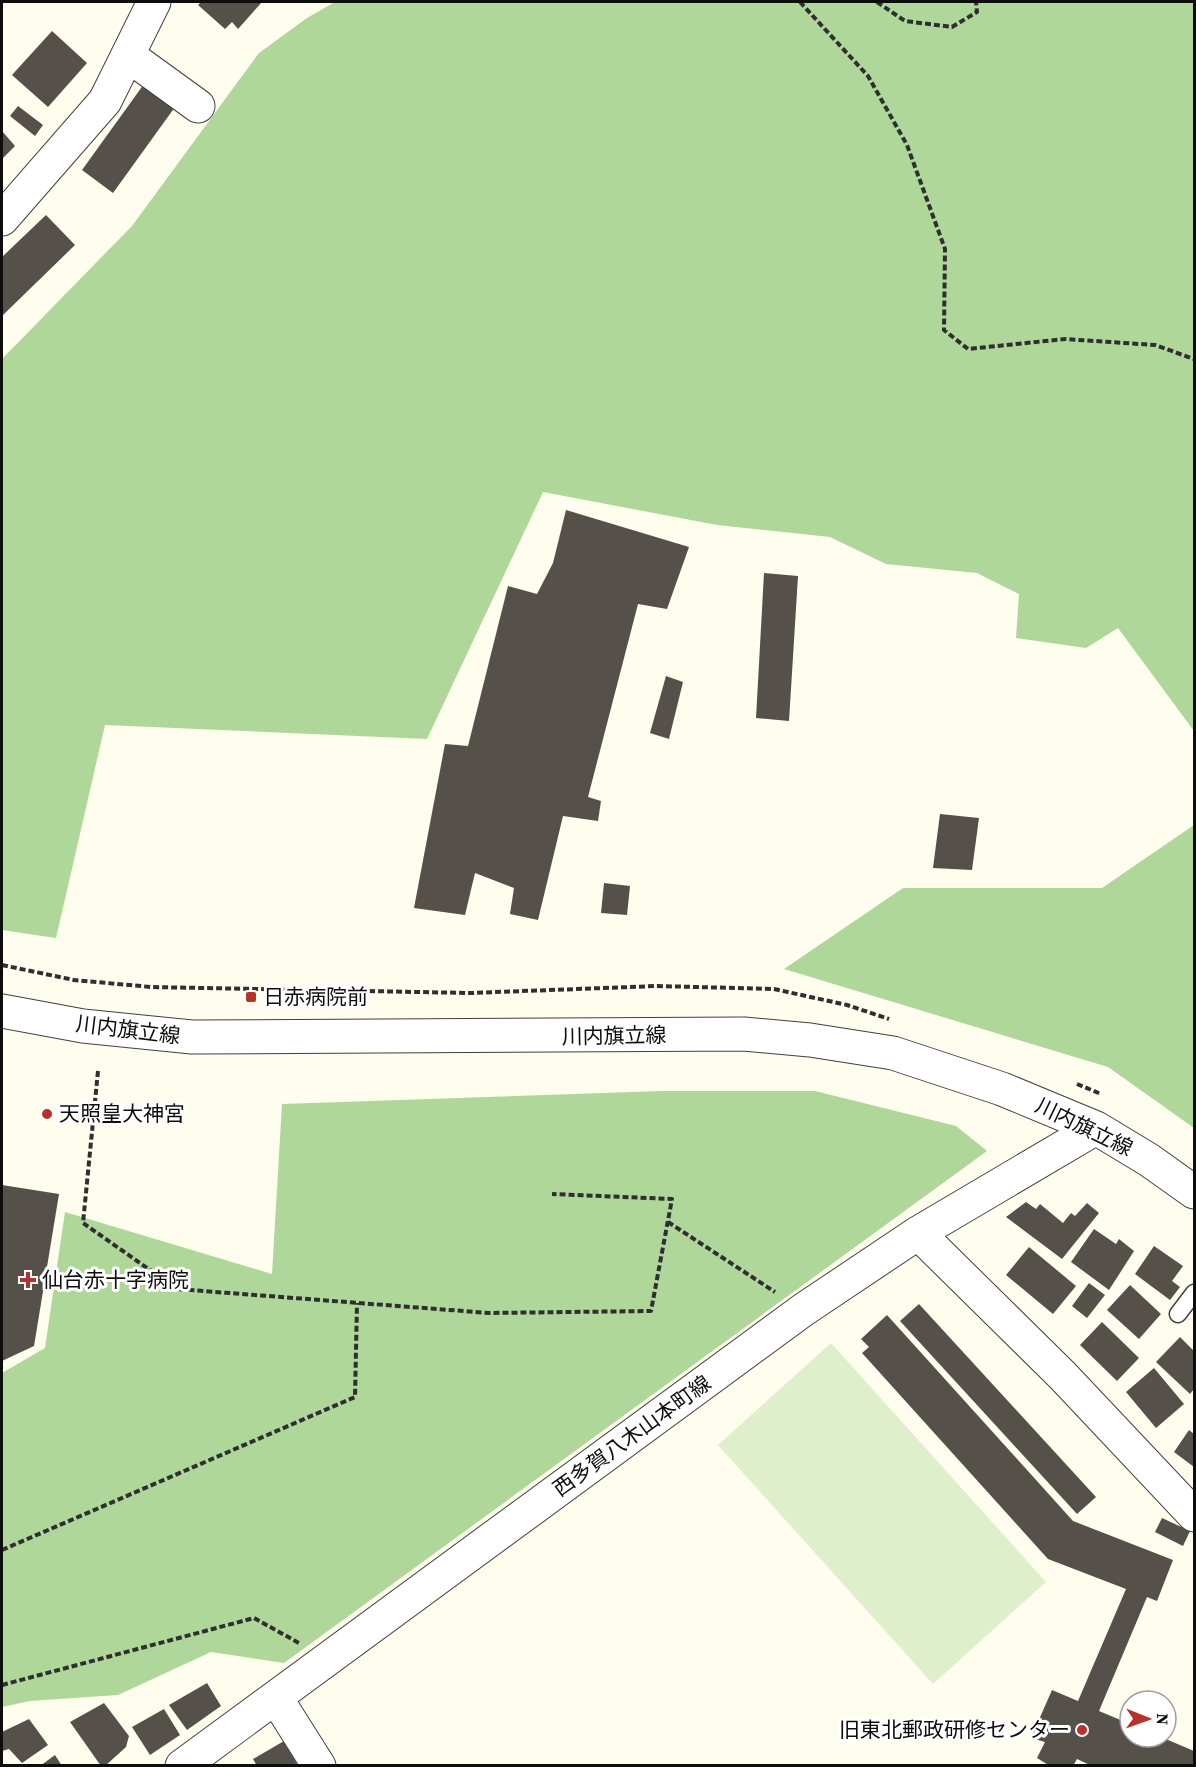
<svg xmlns="http://www.w3.org/2000/svg" width="1196" height="1767" font-family="'Source Serif 4','Noto Sans JP',serif">
	<style>
		.forest { fill: #afd79a }
		.pitch { fill: #dfeecb }
		.building { fill: #55504a }
		.lines { fill: none; stroke-linecap: round; stroke-linejoin: round }
		.service-casing { stroke: #404040; stroke-width: 19 }
		.minor-casing { stroke: #404040; stroke-width: 35 }
		.tertiary-casing { stroke: #404040; stroke-width: 35 }
		.path { stroke: #2f2f2f; stroke-width: 4; stroke-dasharray: 6 3; stroke-linecap: butt }
		.service { stroke: #fff; stroke-width: 16 }
		.minor { stroke: #fff; stroke-width: 33 }
		.tertiary { stroke: #fff; stroke-width: 33 }
		.poi-dot { fill: #b6332d; stroke: #fff; stroke-width: 2 }
		.labels { text-anchor: middle; stroke-width: 6; stroke-linejoin: round; paint-order: stroke }
		.poi-label { font-size: 21px; fill: #0d0d0d; stroke: #fff; text-anchor: start }
		.street-label { font-size: 21px; fill: #0d0d0d; stroke: #fff }
	</style>
	<rect width="100%" height="100%" fill="#fefdee"/>
	<!-- forest -->
	<path class="forest" d="M 335,2 L 1194,2 L 1194,731 L 1118,628 L 1086,648 L 1016,638 L 1019,594 L 977,573 L 886,564 L 830,537 L 717,525 L 543,492 L 427,739 L 105,725 L 56,938 L 2,930 L 2,359 L 132,226 L 259,53 L 307,18 Z
		M 1194,825 L 1194,1128 L 1108,1067 L 784,969 L 903,888 L 1102,888 Z
		M 661,1091 L 815,1091 L 956,1126 L 987,1151 L 284,1663 L 211,1652 L 118,1695 L 30,1701 L 2,1707 L 2,1373 L 45,1348 L 65,1212 L 272,1274 L 282,1104 Z"/>
	<!-- pitch -->
	<path class="pitch" d="M 831,1343 L 1046,1582 L 933,1684 L 718,1445 Z"/>
	<!-- building -->
	<path class="building" d="M 201,2 L 262,2 L 238,29 L 232,22 L 225,29 L 198,5 Z
		M 52,31 L 87,63 L 48,107 L 12,75 Z
		M 144,84 L 175,107 L 113,193 L 82,170 Z
		M 18,106 L 43,125 L 35,136 L 10,116 Z
		M 2,131 L 15,146 L 2,159 Z
		M 46,215 L 75,245 L 2,316 L 2,257 Z
		M 566,510 L 689,547 L 667,609 L 638,604 L 588,797 L 601,801 L 598,821 L 563,816 L 538,920 L 510,914 L 514,888 L 475,873 L 465,915 L 414,908 L 445,744 L 468,746 L 508,586 L 537,594 L 553,563 Z
		M 764,573 L 798,576 L 789,721 L 756,718 Z
		M 666,676 L 683,682 L 669,739 L 650,733 Z
		M 940,814 L 979,818 L 972,870 L 933,868 Z
		M 604,883 L 630,886 L 627,915 L 601,913 Z
		M 2,1185 L 59,1194 L 34,1346 L 2,1361 Z
		M 1026,1202 L 1036,1209 L 1040,1204 L 1063,1223 L 1071,1213 L 1075,1216 L 1087,1203 L 1099,1213 L 1062,1259 L 1006,1217 Z
		M 1094,1229 L 1116,1244 L 1119,1239 L 1134,1251 L 1109,1290 L 1071,1262 Z
		M 1154,1246 L 1183,1266 L 1172,1281 L 1180,1287 L 1170,1300 L 1135,1274 Z
		M 1029,1247 L 1076,1286 L 1053,1314 L 1006,1275 Z
		M 1089,1283 L 1105,1295 L 1087,1318 L 1072,1306 Z
		M 1130,1285 L 1161,1314 L 1139,1339 L 1107,1310 Z
		M 919,1304 L 1096,1497 L 1077,1514 L 900,1321 Z
		M 887,1315 L 1073,1521 L 1173,1560 L 1157,1601 L 1147,1597 L 1099,1711 L 1130,1724 L 1130,1737 L 1161,1737 L 1194,1751 L 1194,1766 L 1092,1766 L 1077,1759 L 1073,1766 L 1050,1766 L 1037,1758 L 1045,1742 L 1031,1738 L 1052,1690 L 1078,1701 L 1126,1589 L 1048,1559 L 862,1353 L 869,1347 L 861,1339 Z
		M 1102,1322 L 1139,1358 L 1117,1381 L 1080,1345 Z
		M 1180,1337 L 1194,1351 L 1194,1389 L 1190,1394 L 1156,1362 Z
		M 1154,1368 L 1184,1404 L 1156,1428 L 1126,1392 Z
		M 1189,1430 L 1194,1434 L 1194,1467 L 1174,1452 Z
		M 1162,1518 L 1190,1531 L 1183,1546 L 1155,1532 Z
		M 207,1683 L 221,1706 L 187,1730 L 169,1705 Z
		M 104,1703 L 129,1736 L 126,1747 L 105,1766 L 101,1766 L 70,1722 Z
		M 164,1709 L 180,1735 L 150,1755 L 132,1727 Z
		M 29,1719 L 48,1745 L 22,1763 L 9,1749 L 2,1751 L 2,1732 Z
		M 284,1741 L 298,1766 L 257,1766 L 253,1759 Z
		M 55,1755 L 62,1766 L 40,1766 Z"/>
	<g class="lines">
		<defs>
			<path id="service" d="M 1178,1314 L 1194,1293"/>
			<path id="minor" d="M 129,56 L 198,106
				M 2,219 L 105,101 L 154,2
				M 918,1233 L 1063,1376 L 1194,1515"/>
			<path id="tertiary" d="M 2,1011 L 83,1026 L 192,1037 L 744,1034 L 810,1040 L 893,1053 L 1002,1089 L 1096,1128 L 1149,1160 L 1194,1192
				M 276,1698 L 319,1766
				M 182,1766 L 803,1310 L 918,1233 L 1096,1128"/>
		</defs>
		<!-- service casing -->
		<use href="#service" class="service-casing"/>
		<!-- minor casing -->
		<use href="#minor" class="minor-casing"/>
		<!-- tertiary casing -->
		<use href="#tertiary" class="tertiary-casing"/>
		<!-- path -->
		<path class="path" d="M 800,2 L 868,76 L 907,145 L 945,249 L 944,330 L 968,349 L 1065,339 L 1155,345 L 1194,359
			M 877,2 L 905,21 L 952,27 L 977,12 L 976,2
			M 2,965 L 74,980 L 151,987 L 471,993 L 657,986 L 774,989 L 847,1005 L 889,1019
			M 98,1071 L 83,1223 L 177,1289 L 489,1313 L 651,1311 L 672,1199 L 552,1194
			M 1077,1084 L 1101,1094
			M 668,1222 L 775,1292
			M 2,1550 L 355,1397 L 357,1303
			M 2,1685 L 254,1618 L 299,1643"/>
		<!-- service -->
		<use href="#service" class="service"/>
		<!-- minor -->
		<use href="#minor" class="minor"/>
		<!-- tertiary -->
		<use href="#tertiary" class="tertiary"/>
	</g>
	<!-- markers -->
	<g class="poi-dot">
		<rect x="245" y="991" width="12" height="12" rx="3"/>
		<circle cx="47" cy="1114" r="6"/>
		<path d="M25 1271h6v6h6v6h-6v6h-6v-6h-6v-6h6z"/>
		<circle cx="1082" cy="1730" r="6"/>
	</g>
	<g class="labels">
		<!-- poi labels -->
		<g class="poi-label">
			<text x="263" y="1004">日赤病院前</text>
			<text x="59" y="1121">天照皇大神宮</text>
			<text x="42" y="1287">仙台赤十字病院</text>
			<text x="1070" y="1737" text-anchor="end">旧東北郵政研修センター</text>
		</g>
		<!-- street labels -->
		<g class="street-label">
			<text transform="translate(128 1030) rotate(7)" y="7">川内旗立線</text>
			<text transform="translate(614 1036) rotate(-1)" y="7">川内旗立線</text>
			<text transform="translate(1084 1127) rotate(26)" y="7">川内旗立線</text>
			<text transform="translate(632 1436) rotate(-36)" y="7">西多賀八木山本町線</text>
		</g>
	</g>
	<!-- border -->
	<rect width="1196" height="1767" fill="none" stroke="#0d0d0d" stroke-width="6"/>
	<!-- north arrow -->
	<g transform="translate(1148 1719) rotate(91)"><circle r="28" fill="#ffffff" stroke="#9e9e9e" stroke-width="1.5"/>
	<path d="M0-4.5L10 22L0 15L-10 22Z" fill="#b6332d"/>
	<text y="-9" font-size="16" font-weight="bold" text-anchor="middle" fill="#0d0d0d">N</text>
	</g>
</svg>
